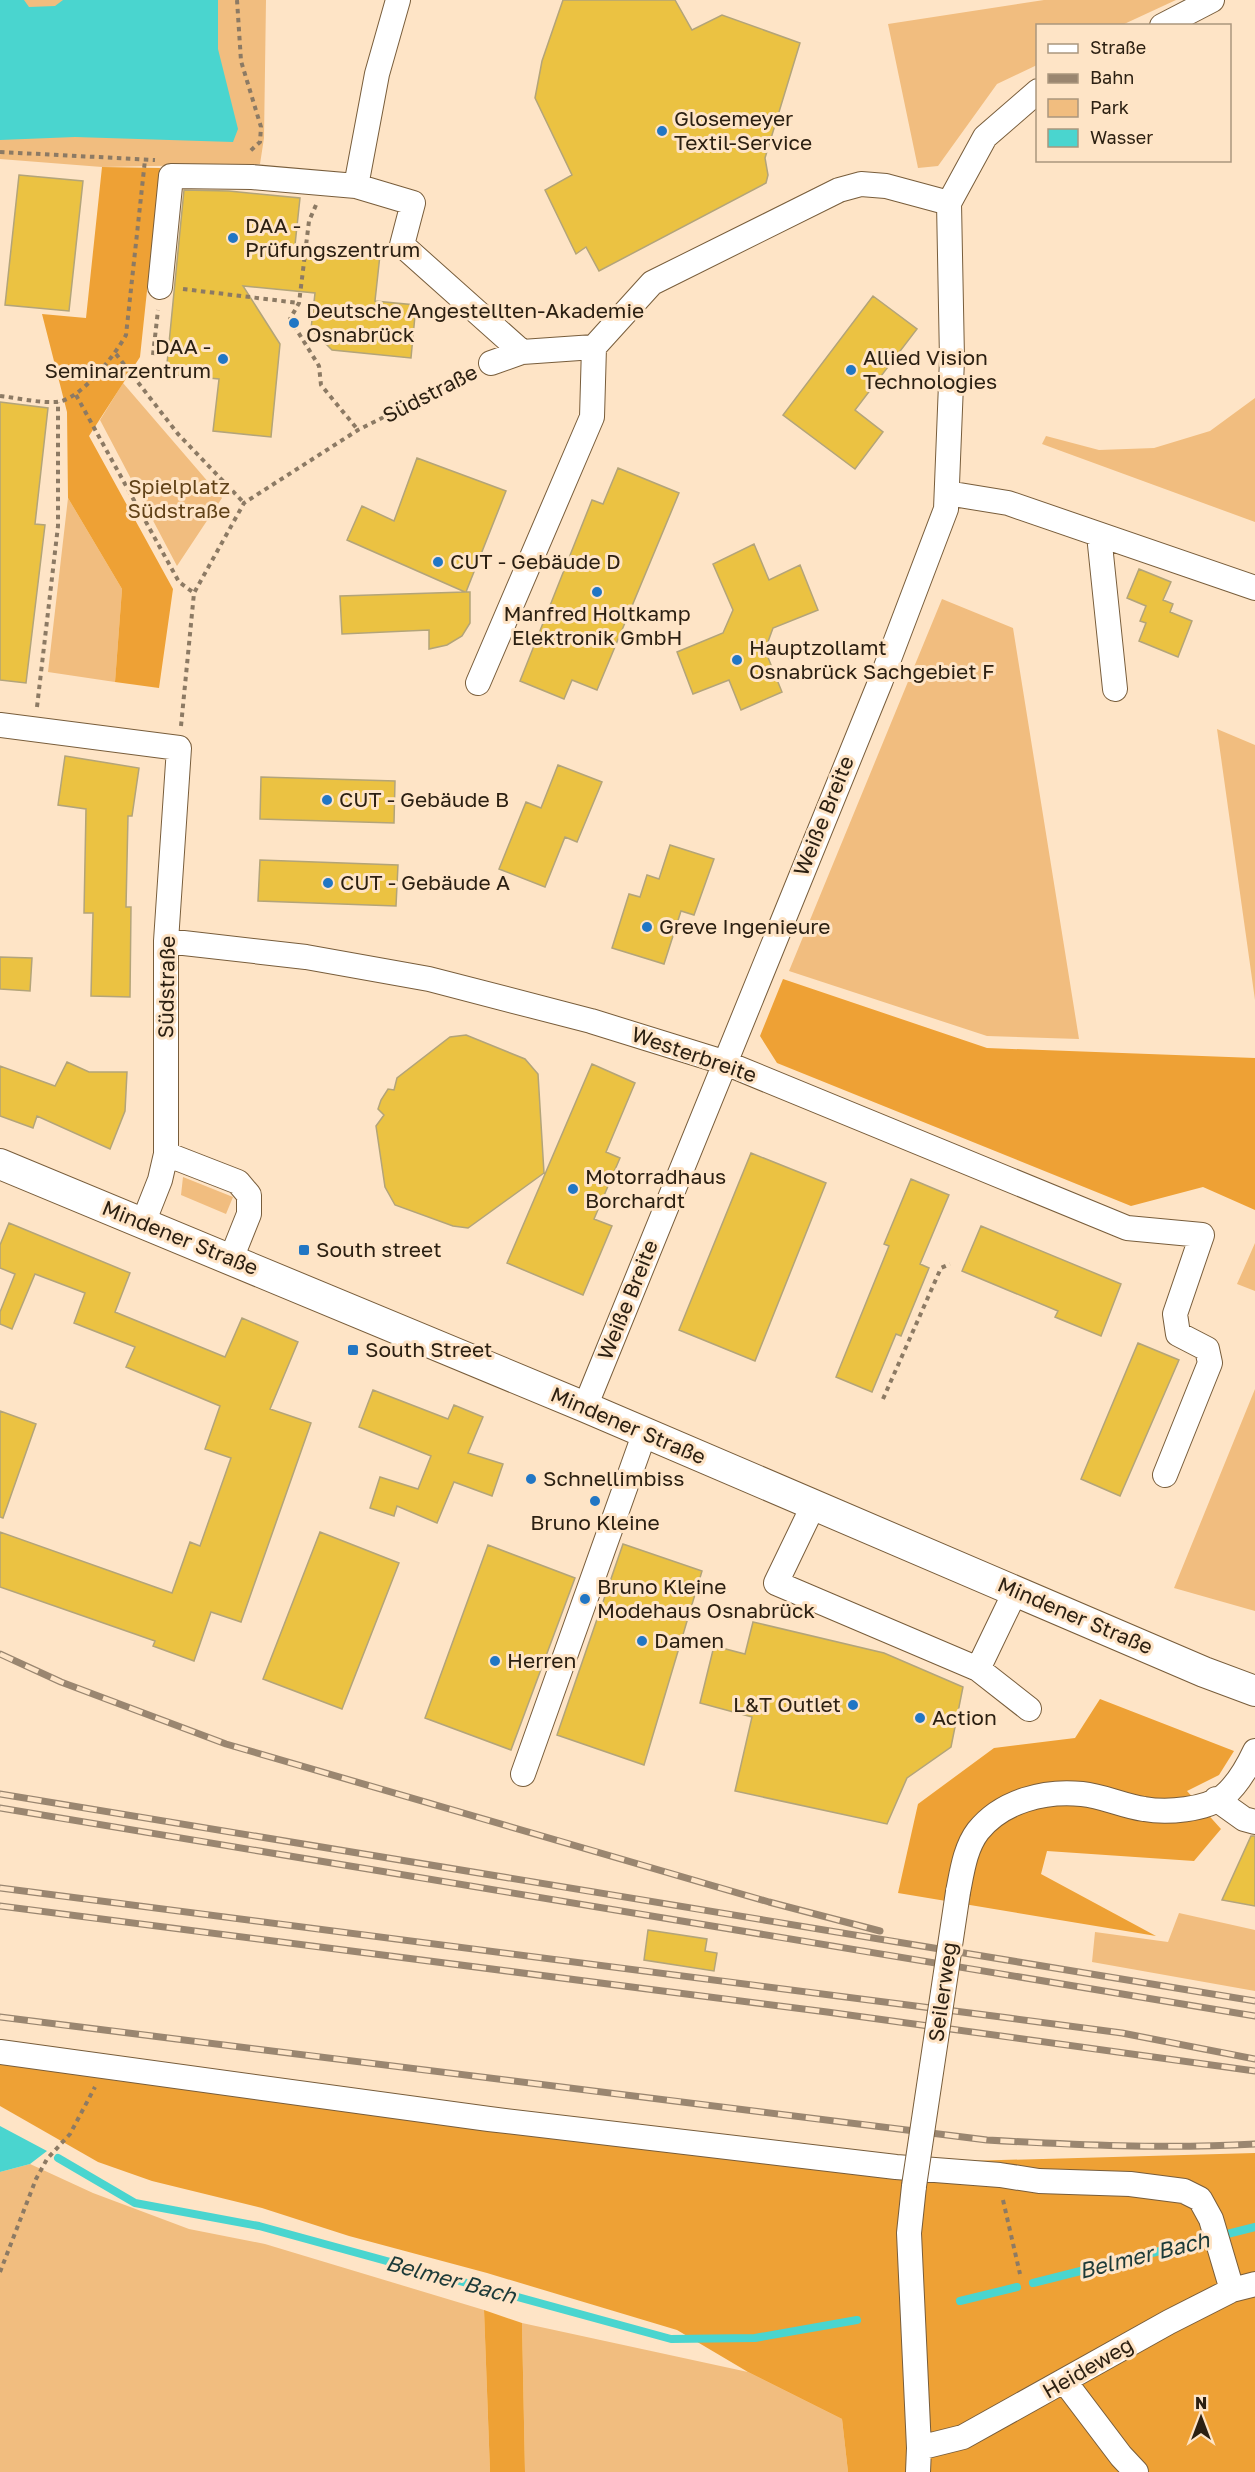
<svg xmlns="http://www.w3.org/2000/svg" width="1255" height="2472" font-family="'Golos Text',sans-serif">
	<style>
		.green { fill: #f1bd7f }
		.forest { fill: #eea135 }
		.water { fill: #4ad5cf }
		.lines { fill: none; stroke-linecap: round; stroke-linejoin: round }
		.stream { stroke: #4ad5cf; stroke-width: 8 }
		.building { fill: #ebc242; stroke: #b3a479; stroke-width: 1.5 }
		.minor-casing { stroke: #785d3b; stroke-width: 26 }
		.major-casing { stroke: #785d3b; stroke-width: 32 }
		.path { stroke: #8c7a64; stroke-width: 4; stroke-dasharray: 4.5 4.5; stroke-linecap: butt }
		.minor { stroke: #fff; stroke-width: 24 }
		.major { stroke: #fff; stroke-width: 30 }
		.rail-casing { stroke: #9a8670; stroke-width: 7 }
		.rail { stroke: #fee4c6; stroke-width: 4.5; stroke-dasharray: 14; stroke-linecap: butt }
		.minor-bridge-casing { stroke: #785d3b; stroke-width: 26; stroke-linecap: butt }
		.minor-bridge { stroke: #fff; stroke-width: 24 }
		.poi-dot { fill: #2176c4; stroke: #fee4c6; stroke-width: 2 }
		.labels { text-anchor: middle; stroke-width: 6; stroke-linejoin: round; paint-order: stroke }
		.poi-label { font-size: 21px; fill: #2c2012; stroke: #fee4c6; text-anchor: start }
		.street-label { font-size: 21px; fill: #2c2012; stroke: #fee4c6 }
		.park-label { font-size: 21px; fill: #614218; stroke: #fee4c6 }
		.water-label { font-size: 22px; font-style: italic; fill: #1c3a38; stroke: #fee4c6 }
	</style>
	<rect width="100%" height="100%" fill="#fee4c6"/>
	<!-- green -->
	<path class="green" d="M 0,0 L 266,0 L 264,138 L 260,164 L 102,167 L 0,159 Z
		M 1044,0 L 1176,0 L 1122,25 L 1038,26 L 1037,65 L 997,84 L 938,166 L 918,168 L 888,24 Z
		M 123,383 L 222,498 L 177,566 L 100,420 Z
		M 1255,398 L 1255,522 L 1042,444 L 1046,436 L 1099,450 L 1154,448 L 1210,431 Z
		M 68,498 L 122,589 L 115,682 L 48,672 Z
		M 942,599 L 1013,628 L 1079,1039 L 987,1036 L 789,971 Z
		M 1217,729 L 1255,745 L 1255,1000 Z
		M 183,1177 L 233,1197 L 226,1214 L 181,1195 Z
		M 1255,1243 L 1255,1291 L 1237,1284 Z
		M 1255,1389 L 1255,1611 L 1174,1588 Z
		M 1179,1913 L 1255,1930 L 1255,1991 L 1092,1962 L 1095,1932 L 1168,1942 Z
		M 30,2164 L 93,2193 L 189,2229 L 265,2244 L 484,2310 L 490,2472 L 0,2472 L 0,2172 Z
		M 522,2323 L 748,2372 L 842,2419 L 848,2472 L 525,2472 Z"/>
	<!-- forest -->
	<path class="forest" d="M 102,167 L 160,168 L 140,357 L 89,436 L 173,589 L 159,688 L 115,682 L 122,589 L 68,498 L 67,412 L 42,314 L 86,318 Z
		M 783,979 L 987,1048 L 1255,1058 L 1255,1210 L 1203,1187 L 1131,1206 L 777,1063 L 760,1036 Z
		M 1100,1699 L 1234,1751 L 1219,1775 L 1187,1791 L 1221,1829 L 1194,1861 L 1047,1851 L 1041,1874 L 1156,1936 L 898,1893 L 918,1804 L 994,1748 L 1075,1738 Z
		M 0,2062 L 119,2081 L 491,2111 L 896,2163 L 1255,2153 L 1255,2472 L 848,2472 L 842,2419 L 748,2372 L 677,2330 L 487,2273 L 349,2236 L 262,2208 L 152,2181 L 98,2162 L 0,2106 Z
		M 484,2310 L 522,2323 L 525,2472 L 490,2472 Z"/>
	<!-- water -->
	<path class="water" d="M 0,0 L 24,0 L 29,7 L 55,6 L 63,0 L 218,0 L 218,49 L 238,129 L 233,142 L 75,137 L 0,140 Z
		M 0,2126 L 47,2151 L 30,2164 L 0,2172 Z"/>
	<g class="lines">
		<!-- stream -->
		<path class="stream" d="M 58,2158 L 135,2203 L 259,2226 L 671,2339 L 755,2338 L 857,2320
			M 1033,2283 L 1255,2227
			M 960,2301 L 1017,2287"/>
	</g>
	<!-- building -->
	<path class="building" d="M 563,0 L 675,0 L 692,30 L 722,15 L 800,43 L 765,158 L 768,175 L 766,183 L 599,271 L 586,247 L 576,254 L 545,190 L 572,175 L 535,98 L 542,61 Z
		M 19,175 L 83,181 L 69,311 L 5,305 Z
		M 184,190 L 229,191 L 300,198 L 295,245 L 380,255 L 375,301 L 416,305 L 411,358 L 332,350 L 311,329 L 315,293 L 243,286 L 280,344 L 271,437 L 213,431 L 219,379 L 166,374 Z
		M 873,296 L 917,329 L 855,410 L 883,432 L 855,469 L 783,415 Z
		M 0,402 L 48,408 L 35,524 L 45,525 L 26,683 L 0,680 Z
		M 417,458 L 506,491 L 466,592 L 470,592 L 470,623 L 462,636 L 447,645 L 429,649 L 429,630 L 342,634 L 340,596 L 465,592 L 347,540 L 362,506 L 394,521 Z
		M 618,468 L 679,493 L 597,690 L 572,680 L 564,699 L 520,681 L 592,500 L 603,504 Z
		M 754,544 L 769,580 L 800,565 L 818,610 L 773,628 L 765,650 L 782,692 L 741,710 L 729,680 L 693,694 L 677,652 L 723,633 L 733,610 L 713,564 Z
		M 1139,569 L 1171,582 L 1163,600 L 1173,604 L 1170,612 L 1192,621 L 1178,657 L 1139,641 L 1146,623 L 1140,621 L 1146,606 L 1127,598 Z
		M 65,756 L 139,768 L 132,816 L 128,816 L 126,907 L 131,907 L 130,997 L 91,996 L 93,913 L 84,913 L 86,809 L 58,805 Z
		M 558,765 L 602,782 L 577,842 L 565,837 L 545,887 L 499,869 L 526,802 L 541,808 Z
		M 261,777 L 395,781 L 394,823 L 260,819 Z
		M 670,845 L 714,859 L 694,915 L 681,911 L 664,964 L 612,948 L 629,894 L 640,897 L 647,875 L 659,879 Z
		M 260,860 L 398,865 L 396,906 L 258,901 Z
		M 0,957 L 32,958 L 30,991 L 0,989 Z
		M 466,1035 L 525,1059 L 538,1074 L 544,1173 L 468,1228 L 453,1226 L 395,1205 L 385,1187 L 376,1126 L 384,1115 L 378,1109 L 381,1100 L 388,1089 L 394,1090 L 397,1078 L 450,1037 Z
		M 67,1062 L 89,1072 L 127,1072 L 125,1111 L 110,1149 L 37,1116 L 33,1128 L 0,1116 L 0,1066 L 55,1086 Z
		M 592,1064 L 635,1083 L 606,1152 L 620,1158 L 594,1219 L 612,1226 L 583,1295 L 507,1263 Z
		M 751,1153 L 826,1183 L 755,1361 L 679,1330 Z
		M 911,1179 L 949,1195 L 920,1264 L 929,1268 L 901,1336 L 896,1334 L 872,1392 L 836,1377 L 889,1246 L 884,1244 Z
		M 9,1223 L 130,1273 L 115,1312 L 225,1357 L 242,1318 L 298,1342 L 270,1409 L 311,1423 L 241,1622 L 211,1612 L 194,1661 L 153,1646 L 155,1641 L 0,1587 L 0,1532 L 172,1593 L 190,1542 L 200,1546 L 231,1458 L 205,1449 L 220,1406 L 126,1367 L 135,1347 L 74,1323 L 85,1293 L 35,1274 L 12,1329 L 0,1324 L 0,1312 L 15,1274 L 0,1268 L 0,1245 Z
		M 981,1226 L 1121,1284 L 1101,1336 L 1055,1317 L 1058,1311 L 962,1271 Z
		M 1138,1343 L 1179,1360 L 1120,1496 L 1081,1479 Z
		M 373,1390 L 448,1419 L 454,1405 L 483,1417 L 468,1453 L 503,1464 L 492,1496 L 454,1482 L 437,1523 L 397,1506 L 394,1516 L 370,1508 L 380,1477 L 418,1489 L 431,1456 L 359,1427 Z
		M 0,1411 L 36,1424 L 3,1518 L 0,1517 Z
		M 320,1532 L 399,1563 L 342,1709 L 263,1679 Z
		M 623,1544 L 702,1571 L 644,1765 L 557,1735 Z
		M 488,1545 L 575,1578 L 511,1750 L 425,1718 Z
		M 753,1622 L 884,1653 L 963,1687 L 951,1747 L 907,1778 L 887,1824 L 735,1791 L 752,1717 L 700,1703 L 714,1646 L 745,1654 Z
		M 1251,1836 L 1255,1836 L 1255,1906 L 1222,1900 Z
		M 648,1930 L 707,1939 L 705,1951 L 717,1953 L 714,1971 L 644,1960 Z"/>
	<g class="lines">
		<defs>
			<path id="minor" d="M 1162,26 L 1212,0
				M 356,186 L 377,74 L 398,0
				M 160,287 L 171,176 L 252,177 L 356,186 L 413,203 L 402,245 L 522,352
				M 491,363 L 522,352 L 594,347 L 652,283 L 839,190 L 861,184 L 886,186 L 949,203
				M 947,493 L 1008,503 L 1255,588
				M 1099,535 L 1115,689
				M 478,683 L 592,417 L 594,347
				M 0,725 L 179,748 L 166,941 L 166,1154 L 160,1180 L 143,1223
				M 166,941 L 306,957 L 429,979 L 591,1021 L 723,1062 L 1127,1228 L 1202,1235 L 1175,1314 L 1178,1334 L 1207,1349 L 1210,1363 L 1165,1475
				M 166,1154 L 238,1182 L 249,1195 L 249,1214 L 231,1259
				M 585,1407 L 881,680 L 946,509 L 952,359 L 949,203 L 985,137 L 1038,91
				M 814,1504 L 776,1583 L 978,1669 L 1029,1709
				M 978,1669 L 1016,1590
				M 523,1774 L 645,1432
				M 1216,1799 L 1244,1819 L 1255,1822
				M 958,1892 C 962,1872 965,1848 978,1831 C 1002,1801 1045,1790 1082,1794 C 1103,1796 1123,1806 1144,1809 C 1167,1813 1205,1810 1224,1796 C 1237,1785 1248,1766 1255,1751
				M 0,2052 L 489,2119 L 896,2167 L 1000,2175 L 1039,2181 L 1130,2184 L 1184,2191 L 1200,2199 L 1211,2219 L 1232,2290
				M 914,2186 L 909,2233 L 919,2448 L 918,2472
				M 1065,2382 L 1121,2456 L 1136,2472
				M 919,2448 L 963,2437 L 1169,2322 L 1232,2290 L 1255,2284"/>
			<path id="major" d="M 0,1164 L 585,1407 L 1204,1672 L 1255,1691"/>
		</defs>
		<!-- minor casing -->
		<use href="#minor" class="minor-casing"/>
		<!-- major casing -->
		<use href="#major" class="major-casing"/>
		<!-- path -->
		<path class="path" d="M 237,0 L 241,61 L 261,127 L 260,142 L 248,153
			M 0,152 L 155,160
			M 316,205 L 309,221 L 299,303 L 290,319 L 319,366 L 321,385 L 358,430
			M 183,289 L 299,303
			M 116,354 L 178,434 L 244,503
			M 153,355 L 158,310
			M 76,395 L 179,582 L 194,593
			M 0,396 C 18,398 38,403 56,402 C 80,401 115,355 126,335 L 145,160
			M 37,707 L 58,526 L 58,402
			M 181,726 L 194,593 L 244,503 L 358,430 L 472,373
			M 883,1399 L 941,1268 L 950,1264
			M 1003,2200 L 1020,2274
			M 0,2272 L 36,2179 L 47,2159 L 70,2134 L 95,2087"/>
		<!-- minor -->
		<use href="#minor" class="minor"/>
		<!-- major -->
		<use href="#major" class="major"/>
		<defs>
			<path id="rail" d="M 0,1654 L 61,1682 L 226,1744 L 769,1902 L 880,1931
				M 0,1794 L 1255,2001
				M 0,1808 L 1255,2016
				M 0,1888 L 1009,2018 L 1122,2033 L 1255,2059
				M 0,1906 L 827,2012 L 1255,2071
				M 0,2017 L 987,2140 C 1076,2145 1165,2149 1255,2144"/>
		</defs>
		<!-- rail casing -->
		<use href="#rail" class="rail-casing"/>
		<!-- rail -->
		<use href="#rail" class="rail"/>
		<defs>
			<path id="minor-bridge" d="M 914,2186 L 958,1892"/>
		</defs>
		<!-- minor-bridge casing -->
		<use href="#minor-bridge" class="minor-bridge-casing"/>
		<!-- minor-bridge -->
		<use href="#minor-bridge" class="minor-bridge"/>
	</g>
	<!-- markers -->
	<g class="poi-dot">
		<circle cx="662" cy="131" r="6"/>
		<circle cx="233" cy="238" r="6"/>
		<circle cx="294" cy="323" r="6"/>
		<circle cx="223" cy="359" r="6"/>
		<circle cx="851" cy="370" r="6"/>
		<circle cx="438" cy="562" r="6"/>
		<circle cx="597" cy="592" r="6"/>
		<circle cx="737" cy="660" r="6"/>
		<circle cx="327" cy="800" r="6"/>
		<circle cx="328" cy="883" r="6"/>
		<circle cx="647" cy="927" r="6"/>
		<circle cx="573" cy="1189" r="6"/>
		<rect x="298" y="1244" width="12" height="12" rx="3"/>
		<rect x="347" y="1344" width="12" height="12" rx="3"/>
		<circle cx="531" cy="1479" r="6"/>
		<circle cx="595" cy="1501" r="6"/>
		<circle cx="585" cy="1599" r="6"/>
		<circle cx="642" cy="1641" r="6"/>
		<circle cx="495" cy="1661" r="6"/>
		<circle cx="853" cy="1705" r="6"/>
		<circle cx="920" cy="1718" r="6"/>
	</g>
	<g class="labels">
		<!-- poi labels -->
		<g class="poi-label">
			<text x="674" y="126">Glosemeyer<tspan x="674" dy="24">Textil-Service</tspan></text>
			<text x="245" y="233">DAA -<tspan x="245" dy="24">Prüfungszentrum</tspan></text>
			<text x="306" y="318">Deutsche Angestellten-Akademie<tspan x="306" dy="24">Osnabrück</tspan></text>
			<text x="211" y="354" text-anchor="end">DAA -<tspan x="211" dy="24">Seminarzentrum</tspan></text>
			<text x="863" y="365">Allied Vision<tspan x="863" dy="24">Technologies</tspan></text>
			<text x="450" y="569">CUT - Gebäude D</text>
			<text x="597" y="621" text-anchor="middle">Manfred Holtkamp<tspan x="597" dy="24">Elektronik GmbH</tspan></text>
			<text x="749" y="655">Hauptzollamt<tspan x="749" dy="24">Osnabrück Sachgebiet F</tspan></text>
			<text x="339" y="807">CUT - Gebäude B</text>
			<text x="340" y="890">CUT - Gebäude A</text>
			<text x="659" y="934">Greve Ingenieure</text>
			<text x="585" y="1184">Motorradhaus<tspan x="585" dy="24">Borchardt</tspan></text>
			<text x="316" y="1257">South street</text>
			<text x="365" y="1357">South Street</text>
			<text x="543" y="1486">Schnellimbiss</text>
			<text x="595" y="1530" text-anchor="middle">Bruno Kleine</text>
			<text x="597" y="1594">Bruno Kleine<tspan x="597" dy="24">Modehaus Osnabrück</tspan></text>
			<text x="654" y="1648">Damen</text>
			<text x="507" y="1668">Herren</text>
			<text x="841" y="1712" text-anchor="end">L&amp;T Outlet</text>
			<text x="932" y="1725">Action</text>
		</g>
		<!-- street labels -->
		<g class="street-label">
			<text transform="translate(430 394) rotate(-27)" y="7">Südstraße</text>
			<text transform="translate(824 816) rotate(-68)" y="7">Weiße Breite</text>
			<text transform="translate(167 987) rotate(-89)" y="7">Südstraße</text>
			<text transform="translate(694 1055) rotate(19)" y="7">Westerbreite</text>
			<text transform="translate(180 1238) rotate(22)" y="7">Mindener Straße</text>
			<text transform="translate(628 1300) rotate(-68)" y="7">Weiße Breite</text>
			<text transform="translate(628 1426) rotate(23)" y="7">Mindener Straße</text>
			<text transform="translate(1075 1616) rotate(23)" y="7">Mindener Straße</text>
			<text transform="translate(943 1992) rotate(-82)" y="7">Seilerweg</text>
			<text transform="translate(1088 2368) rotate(-30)" y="7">Heideweg</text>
		</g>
		<!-- park labels -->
		<g class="park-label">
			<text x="179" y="494">Spielplatz<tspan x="179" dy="24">Südstraße</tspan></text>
		</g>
		<!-- water labels -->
		<g class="water-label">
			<text transform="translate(1144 2255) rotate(-14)" y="8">Belmer Bach</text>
			<text transform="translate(451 2279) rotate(15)" y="8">Belmer Bach</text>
		</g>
	</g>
	<!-- legend -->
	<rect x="1036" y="24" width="195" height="138" fill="#fee4c6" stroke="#aa967e" stroke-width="1.5"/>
	<rect x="1048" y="44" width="30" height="9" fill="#ffffff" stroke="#aa967e" stroke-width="1.5"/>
	<text x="1090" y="54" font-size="18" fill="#2c2012">Straße</text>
	<rect x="1048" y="74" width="30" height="9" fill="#9a8670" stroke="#aa967e" stroke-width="1.5"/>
	<text x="1090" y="84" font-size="18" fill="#2c2012">Bahn</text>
	<rect x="1048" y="99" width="30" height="18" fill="#f1bd7f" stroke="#aa967e" stroke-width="1.5"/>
	<text x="1090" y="114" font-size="18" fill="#2c2012">Park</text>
	<rect x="1048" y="129" width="30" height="18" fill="#4ad5cf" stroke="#aa967e" stroke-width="1.5"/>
	<text x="1090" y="144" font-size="18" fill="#2c2012">Wasser</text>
	<!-- north arrow -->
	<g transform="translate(1201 2418)" stroke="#fee4c6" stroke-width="4.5" paint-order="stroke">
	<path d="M0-4.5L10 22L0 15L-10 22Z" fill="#2c2012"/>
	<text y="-9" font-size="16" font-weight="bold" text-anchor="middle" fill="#2c2012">N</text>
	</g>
</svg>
